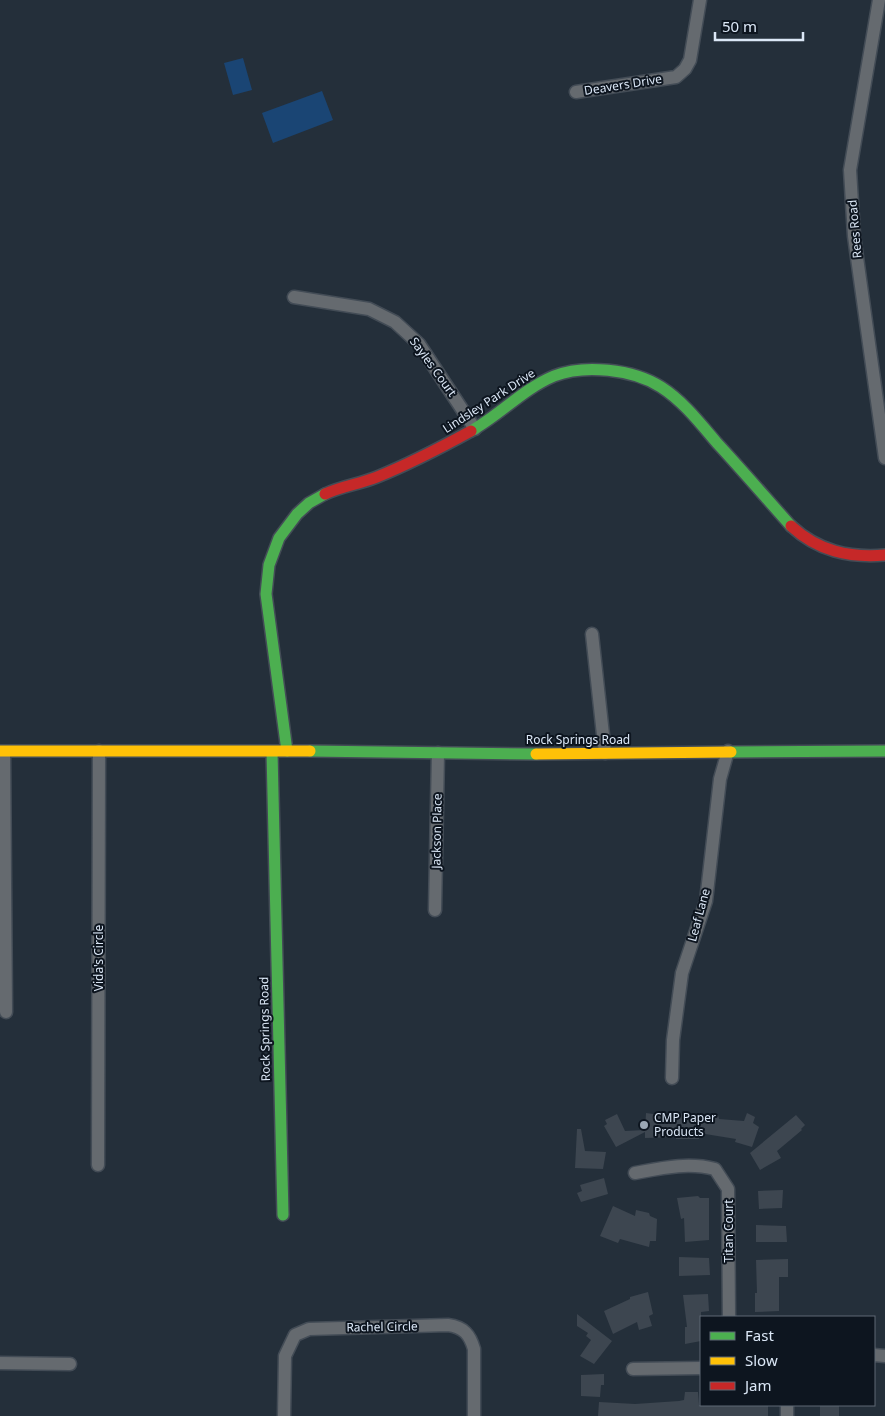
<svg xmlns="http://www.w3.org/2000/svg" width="885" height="1416" font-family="'Noto Sans',sans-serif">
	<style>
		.green { fill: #1a4574 }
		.building { fill: #3d4650 }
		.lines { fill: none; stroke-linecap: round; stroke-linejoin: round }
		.street-casing { stroke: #434c56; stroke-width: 15 }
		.fast-casing { stroke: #434c56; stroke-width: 14 }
		.slow-casing { stroke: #434c56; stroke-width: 14 }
		.jam-casing { stroke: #434c56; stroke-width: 14 }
		.street { stroke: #656a6f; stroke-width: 12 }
		.fast { stroke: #4caf50; stroke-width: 11 }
		.slow { stroke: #ffc107; stroke-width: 11 }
		.jam { stroke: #c62828; stroke-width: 11 }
		.poi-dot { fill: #9ba7b4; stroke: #0d151f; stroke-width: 2 }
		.labels { text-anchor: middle; stroke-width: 4; stroke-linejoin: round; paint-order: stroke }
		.street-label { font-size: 12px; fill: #dbe7f6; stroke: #0d151f }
		.poi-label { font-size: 12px; fill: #dbe7f6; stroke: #0d151f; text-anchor: start }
	</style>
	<rect width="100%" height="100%" fill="#242f3a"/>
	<!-- green -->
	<path class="green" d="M 243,58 L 252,90 L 233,95 L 224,63 Z
		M 322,91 L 333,120 L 273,143 L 262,113 Z"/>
	<!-- building -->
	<path class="building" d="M 646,1113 L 675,1117 L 675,1114 L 687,1113 L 688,1119 L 705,1119 L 706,1115 L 718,1115 L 719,1119 L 744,1121 L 747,1113 L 755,1117 L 753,1123 L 759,1127 L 752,1147 L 735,1142 L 736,1139 L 699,1133 L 699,1139 L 676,1139 L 676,1137 L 645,1138 L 645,1132 L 616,1147 L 604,1126 L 607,1124 L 605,1120 L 617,1114 L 625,1131 L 645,1130 Z
		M 796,1115 L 805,1125 L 801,1129 L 802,1130 L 777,1151 L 781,1158 L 760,1170 L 750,1153 Z
		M 577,1129 L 581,1129 L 585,1151 L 606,1152 L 603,1169 L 575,1168 Z
		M 604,1178 L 608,1194 L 581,1202 L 577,1193 L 582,1191 L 580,1185 Z
		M 783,1190 L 782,1208 L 759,1209 L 758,1191 Z
		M 698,1196 L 700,1198 L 709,1198 L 709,1240 L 685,1242 L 684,1218 L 681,1219 L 677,1198 Z
		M 613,1206 L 635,1216 L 636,1210 L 649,1213 L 650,1216 L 657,1219 L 656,1241 L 650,1241 L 649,1247 L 620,1239 L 618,1243 L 600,1236 Z
		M 756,1225 L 786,1226 L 787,1242 L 756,1242 Z
		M 679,1257 L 709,1258 L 710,1275 L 679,1276 Z
		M 788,1259 L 788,1277 L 779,1277 L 779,1311 L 755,1312 L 755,1293 L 757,1293 L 756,1260 Z
		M 648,1292 L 653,1314 L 649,1316 L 652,1326 L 639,1330 L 637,1322 L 613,1334 L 604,1311 L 630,1299 L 630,1297 Z
		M 708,1294 L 709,1311 L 701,1312 L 701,1341 L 685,1344 L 685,1327 L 687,1327 L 683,1295 Z
		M 577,1314 L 612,1341 L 594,1364 L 580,1356 L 591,1340 L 586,1336 L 588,1333 L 577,1326 Z
		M 604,1374 L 604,1385 L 601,1385 L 600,1397 L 581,1396 L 581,1375 Z
		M 685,1392 L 698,1392 L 699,1405 L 768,1405 L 768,1416 L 598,1416 L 599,1402 L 635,1404 L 679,1401 L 684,1400 Z
		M 820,1405 L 839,1405 L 839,1416 L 820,1416 Z"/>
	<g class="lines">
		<defs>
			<path id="street" d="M 879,0 L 850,170 L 854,236 L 885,458
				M 576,92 L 676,77 L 685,69 L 690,60 L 700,0
				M 294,297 L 369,309 L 395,322 L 419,344 L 475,429
				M 592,634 L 605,753
				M 4,752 L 6,1012
				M 435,910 L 438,753
				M 672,1078 L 673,1040 L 682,973 L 706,901 L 720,779 L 728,751
				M 98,1165 L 99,751
				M 635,1173 C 662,1168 688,1162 715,1169 L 728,1189 L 729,1317
				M 874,1355 L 885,1356
				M 0,1363 L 70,1364
				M 633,1369 L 701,1368
				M 284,1416 L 285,1356 L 295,1335 L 309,1329 L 448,1325 C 464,1327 470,1335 474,1349 L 474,1416
				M 787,1416 L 787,1405"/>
			<path id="fast" d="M 471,431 C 500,415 523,389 554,376 C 584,364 633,369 661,387 C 683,401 700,423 717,443 C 742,470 766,498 791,526
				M 287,751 L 266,594 L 269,565 L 279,538 L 297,514 L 309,503 L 325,494
				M 310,751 L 536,754
				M 272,752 L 283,1215
				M 731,752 L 885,751"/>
			<path id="slow" d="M 0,751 L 310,751
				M 536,754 L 731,752"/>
			<path id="jam" d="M 325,494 C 342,486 360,484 377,477 C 409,464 440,448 471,431
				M 791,526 C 818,551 849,558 885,555"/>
		</defs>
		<!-- street casing -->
		<use href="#street" class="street-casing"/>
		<!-- fast casing -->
		<use href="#fast" class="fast-casing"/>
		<!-- slow casing -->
		<use href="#slow" class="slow-casing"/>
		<!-- jam casing -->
		<use href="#jam" class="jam-casing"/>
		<!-- street -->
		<use href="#street" class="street"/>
		<!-- fast -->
		<use href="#fast" class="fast"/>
		<!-- slow -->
		<use href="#slow" class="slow"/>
		<!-- jam -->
		<use href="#jam" class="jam"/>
	</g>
	<!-- markers -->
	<circle class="poi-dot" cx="644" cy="1125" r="5"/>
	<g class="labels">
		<!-- street labels -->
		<g class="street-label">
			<text transform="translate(623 85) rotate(-9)" y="4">Deavers Drive</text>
			<text transform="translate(855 229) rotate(-95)" y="4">Rees Road</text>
			<text transform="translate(433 367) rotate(54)" y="4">Sayles Court</text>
			<text transform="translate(489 401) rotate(-33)" y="4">Lindsley Park Drive</text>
			<text x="578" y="744">Rock Springs Road</text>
			<text transform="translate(437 831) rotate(-89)" y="4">Jackson Place</text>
			<text transform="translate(699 915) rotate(-75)" y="4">Leaf Lane</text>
			<text transform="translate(99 958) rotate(-90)" y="4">Vida's Circle</text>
			<text transform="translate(265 1029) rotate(-91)" y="4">Rock Springs Road</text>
			<text transform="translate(729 1231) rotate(-90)" y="4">Titan Court</text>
			<text transform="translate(382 1327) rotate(-1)" y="4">Rachel Circle</text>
		</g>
		<!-- poi labels -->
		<g class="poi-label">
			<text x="654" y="1122">CMP Paper<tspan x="654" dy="14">Products</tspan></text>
		</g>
	</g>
	<!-- legend -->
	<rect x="700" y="1316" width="175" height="90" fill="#0d151f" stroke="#5f6975"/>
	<rect x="710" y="1332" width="25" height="8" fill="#4caf50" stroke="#5f6975"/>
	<text x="745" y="1341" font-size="15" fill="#dbe7f6">Fast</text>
	<rect x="710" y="1357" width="25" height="8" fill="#ffc107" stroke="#5f6975"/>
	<text x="745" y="1366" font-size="15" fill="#dbe7f6">Slow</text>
	<rect x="710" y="1382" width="25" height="8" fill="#c62828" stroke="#5f6975"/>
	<text x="745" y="1391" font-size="15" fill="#dbe7f6">Jam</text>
	<!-- scale -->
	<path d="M715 32v8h88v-8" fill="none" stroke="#dbe7f6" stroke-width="2.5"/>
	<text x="722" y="32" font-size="15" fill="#dbe7f6" stroke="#0d151f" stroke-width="4" paint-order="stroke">50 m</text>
</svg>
